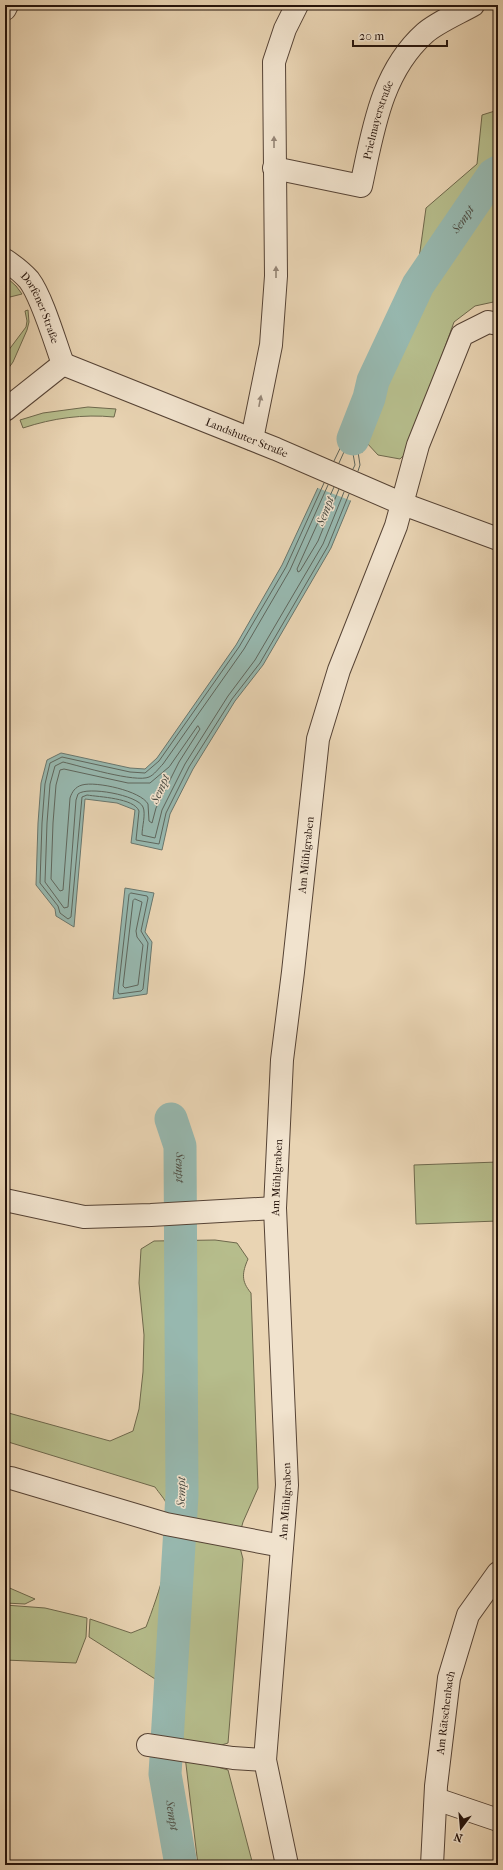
<svg xmlns="http://www.w3.org/2000/svg" width="503" height="1870" font-family="'IM FELL French Canon',serif">
	<style>
		.green { fill: #b6bd8c; stroke: #6e684c }
		.water { fill: #97b8af; stroke: #69766d }
		.pier { fill: #e9d4b3 }
		.lines { fill: none; stroke-linecap: round; stroke-linejoin: round }
		.shore { stroke: #5e665d; stroke-width: 1 }
		.canal { stroke: #97b8af; stroke-width: 33 }
		.minor-casing { stroke: #564335; stroke-width: 24 }
		.minor { stroke: #f1e3ce; stroke-width: 22 }
		.oneway { fill: #958576 }
		.labels { text-anchor: middle; stroke-width: 3; stroke-linejoin: round; paint-order: stroke }
		.street-label { font-size: 11px; fill: #25130b; stroke: #f1e3ce }
		.water-label { font-size: 12px; font-style: italic; fill: #4d4d44; stroke: #f1e3ce }
	</style>
	<rect width="100%" height="100%" fill="#e9d4b3"/>
	<filter id="stains"><feTurbulence type="fractalNoise" baseFrequency=".005" numOctaves="4"/><feColorMatrix values="0 0 0 0 .2 0 0 0 0 .09 0 0 0 0 .02 0 0 0 .5 -.17"/></filter>
	<radialGradient id="worn" r=".72"><stop offset=".6" stop-color="#630" stop-opacity="0"/><stop offset="1" stop-color="#630" stop-opacity=".3"/></radialGradient>
	<!-- green -->
	<path class="green" d="M 498,110 L 498,301 L 475,306 L 454,322 L 407,452 L 400,459 L 378,455 L 366,442 L 409,331 L 426,208 L 477,164 L 482,115 Z
		M 5,276 L 16,286 L 22,294 L 10,297 L 5,293 Z
		M 28,310 L 29,322 L 27,330 L 13,362 L 5,373 L 5,355 L 26,327 L 27,321 L 25,311 Z
		M 88,407 L 116,409 L 114,417 C 83,414 53,418 23,428 L 20,420 L 43,413 Z
		M 498,1162 L 498,1221 L 416,1224 L 414,1165 Z
		M 215,1240 L 237,1243 L 248,1259 C 242,1273 241,1281 251,1293 L 258,1488 L 243,1522 L 238,1540 L 243,1559 L 228,1743 L 212,1748 L 214,1766 L 228,1770 L 253,1865 L 198,1865 L 182,1731 L 185,1698 L 89,1637 L 90,1619 L 131,1633 L 146,1627 C 157,1598 180,1535 167,1505 C 165,1499 159,1493 155,1487 L 5,1441 L 5,1412 L 110,1441 L 133,1431 L 139,1409 L 143,1372 L 144,1335 L 139,1283 L 141,1249 L 154,1241 Z
		M 5,1586 L 35,1599 L 25,1604 L 5,1603 Z
		M 5,1605 L 45,1608 L 87,1618 L 86,1637 L 76,1663 L 5,1660 Z"/>
	<!-- water -->
	<path class="water" d="M 369,398 L 371,408 L 361,445 L 365,466 L 331,548 L 263,665 L 235,701 L 193,769 L 170,814 L 162,850 L 131,843 L 135,810 L 117,803 L 85,799 L 74,927 L 56,916 L 55,909 L 36,885 L 38,823 L 41,783 L 47,760 L 61,753 L 130,768 L 145,769 L 157,758 L 236,645 L 282,565 L 355,408 Z
		M 125,888 L 154,893 L 145,932 L 152,942 L 147,994 L 113,999 Z"/>
	<!-- pier -->
	<path class="pier" d="M 337,441 L 364,453 L 367,466 L 352,501 L 315,487 Z"/>
	<g class="lines">
		<!-- shore -->
		<path class="shore" d="M 334,461 L 358,411 L 365,407 L 366,409 L 357,445 L 360,465 L 358,471
			M 339,463 L 348,443 L 351,442 L 355,465 L 353,469
			M 324,483 L 286,567 L 239,647 L 159,761 L 145,773 L 130,772 L 62,757 L 50,763 L 45,784 L 42,823 L 40,883 L 58,906 L 60,913 L 68,919 L 71,917 L 82,797 L 87,795 C 99,797 134,798 139,811 L 136,840 L 159,844 L 166,813 L 189,767 L 232,699 L 260,663 L 328,546 L 349,494
			M 328,485 L 290,570 L 244,649 L 163,764 C 159,768 154,775 149,777 C 136,783 80,766 63,762 L 55,766 L 50,784 L 47,823 L 45,882 L 64,908 L 68,907 L 76,800 L 78,794 C 87,786 138,795 143,807 C 146,814 142,827 142,835 L 155,838 L 162,810 L 185,764 L 228,696 L 255,660 L 323,544 L 344,492
			M 334,487 L 297,569 L 298,572 L 300,571 L 318,541 L 339,489
			M 198,726 L 200,729 L 179,762 L 156,808 L 152,823 L 149,821 L 148,804 C 141,791 96,781 82,785 C 75,787 72,792 70,798 L 63,890 L 60,891 L 51,879 L 53,823 L 56,785 L 60,770 L 64,769 L 128,783 L 150,783 L 169,767 Z
			M 131,893 L 147,896 L 148,898 L 141,931 L 148,943 L 143,989 L 141,991 L 119,994 L 118,992 L 129,895 Z
			M 135,899 L 142,902 L 136,931 L 137,937 L 143,945 L 138,985 L 125,988 L 123,986 L 133,901 Z"/>
		<!-- canal -->
		<g class="canal">
			<path id="s1" d="M 353,439 L 369,398 L 373,381 L 418,285 L 493,175 L 498,172"/>
			<path id="s2" d="M 171,1119 L 180,1146 L 182,1495 L 165,1774 L 181,1865"/>
		</g>
		<defs>
			<g id="minor">
				<path d="M 5,9 L 7,5"/>
				<path id="s3" d="M 274,168 L 361,186 C 373,131 381,72 425,33 C 436,23 459,13 473,5"/>
				<path id="s4" d="M 5,260 C 14,266 22,272 29,280 C 42,297 55,342 63,364"/>
				<path id="s5" d="M 63,364 L 276,449 L 403,504 L 498,539"/>
				<path d="M 5,410 L 63,364"/>
				<path d="M 252,439 L 271,345 L 276,276 L 274,62 L 285,29 L 297,5"/>
				<path d="M 5,1200 L 84,1217 L 151,1215 L 275,1208"/>
				<path d="M 11,1478 L 166,1524 L 282,1546"/>
				<path d="M 148,1745 L 233,1758 L 265,1760"/>
				<path d="M 436,1799 L 498,1820"/>
				<path id="s6" d="M 287,1865 L 265,1760 L 287,1485 L 275,1208 L 282,1060 L 293,972 L 318,739 L 339,670 L 396,526 L 418,445 L 462,335 L 488,322 L 498,324"/>
				<path id="s7" d="M 432,1865 L 436,1786 L 449,1678 L 468,1615 L 498,1573"/>
			</g>
		</defs>
		<!-- minor casing -->
		<use href="#minor" class="minor-casing"/>
		<!-- minor -->
		<use href="#minor" class="minor"/>
	</g>
	<!-- one-way arrows -->
	<defs><path id="oneway-solid" d="M-6-.8H1V-3.2L6.5 0L1 3.2V.8H-6Z"/></defs>
	<g class="oneway">
		<use href="#oneway-solid" transform="translate(274 142) rotate(-90)"/>
		<use href="#oneway-solid" transform="translate(276 272) rotate(-90)"/>
		<use href="#oneway-solid" transform="translate(260 401) rotate(-79)"/>
	</g>
	<g class="labels">
		<!-- street labels -->
		<g class="street-label">
			<text dy="4" stroke="none"><textPath href="#s3" startOffset="157">Prielmayerstraße</textPath></text>
			<text dy="4" stroke="none"><textPath href="#s4" startOffset="61">Dorfener Straße</textPath></text>
			<text dy="4" stroke="none"><textPath href="#s5" startOffset="198">Landshuter Straße</textPath></text>
			<text dy="4" stroke="none"><textPath href="#s6" startOffset="1015">Am Mühlgraben</textPath></text>
			<text dy="4" stroke="none"><textPath href="#s6" startOffset="691">Am Mühlgraben</textPath></text>
			<text dy="4" stroke="none"><textPath href="#s6" startOffset="367">Am Mühlgraben</textPath></text>
			<text dy="4" stroke="none"><textPath href="#s7" startOffset="153">Am Rätschenbach</textPath></text>
		</g>
		<!-- water labels -->
		<g class="water-label">
			<text dy="4" stroke="none"><textPath href="#s1" startOffset="247">Sempt</textPath></text>
			<text transform="translate(325 511) rotate(-69)" y="4">Sempt</text>
			<text transform="translate(160 789) rotate(-66)" y="4">Sempt</text>
			<text dy="4" stroke="none"><textPath href="#s2" startOffset="50">Sempt</textPath></text>
			<text transform="translate(181 1492) rotate(-89)" y="4">Sempt</text>
			<text dy="4" stroke="none"><textPath href="#s2" startOffset="699">Sempt</textPath></text>
		</g>
	</g>
	<!-- margin -->
	<rect width="503" height="1870" fill="none" stroke="#e9d4b3" stroke-width="20"/>
	<rect x="6" y="6" width="491" height="1858" fill="none" stroke="#25130b" stroke-width="2"/>
	<rect x="10" y="10" width="483" height="1850" fill="none" stroke="#25130b"/>
	<!-- north arrow -->
	<g transform="translate(461 1828) rotate(196)" stroke="#f1e3ce" stroke-width="3" paint-order="stroke">
	<path d="M0-3L7 15L0 10L-7 15Z" fill="#25130b"/>
	<text y="-6" font-size="11" font-weight="bold" text-anchor="middle" fill="#25130b">N</text>
	</g>
	<!-- scale -->
	<path d="M353 40v6h94v-6" fill="none" stroke="#25130b" stroke-width="2"/>
	<text x="359" y="40" font-size="12" fill="#25130b" stroke="#f1e3ce" stroke-width="3" paint-order="stroke">20 m</text>
	<rect width="100%" height="100%" filter="url(#stains)"/>
	<rect width="100%" height="100%" fill="url(#worn)"/>
</svg>
